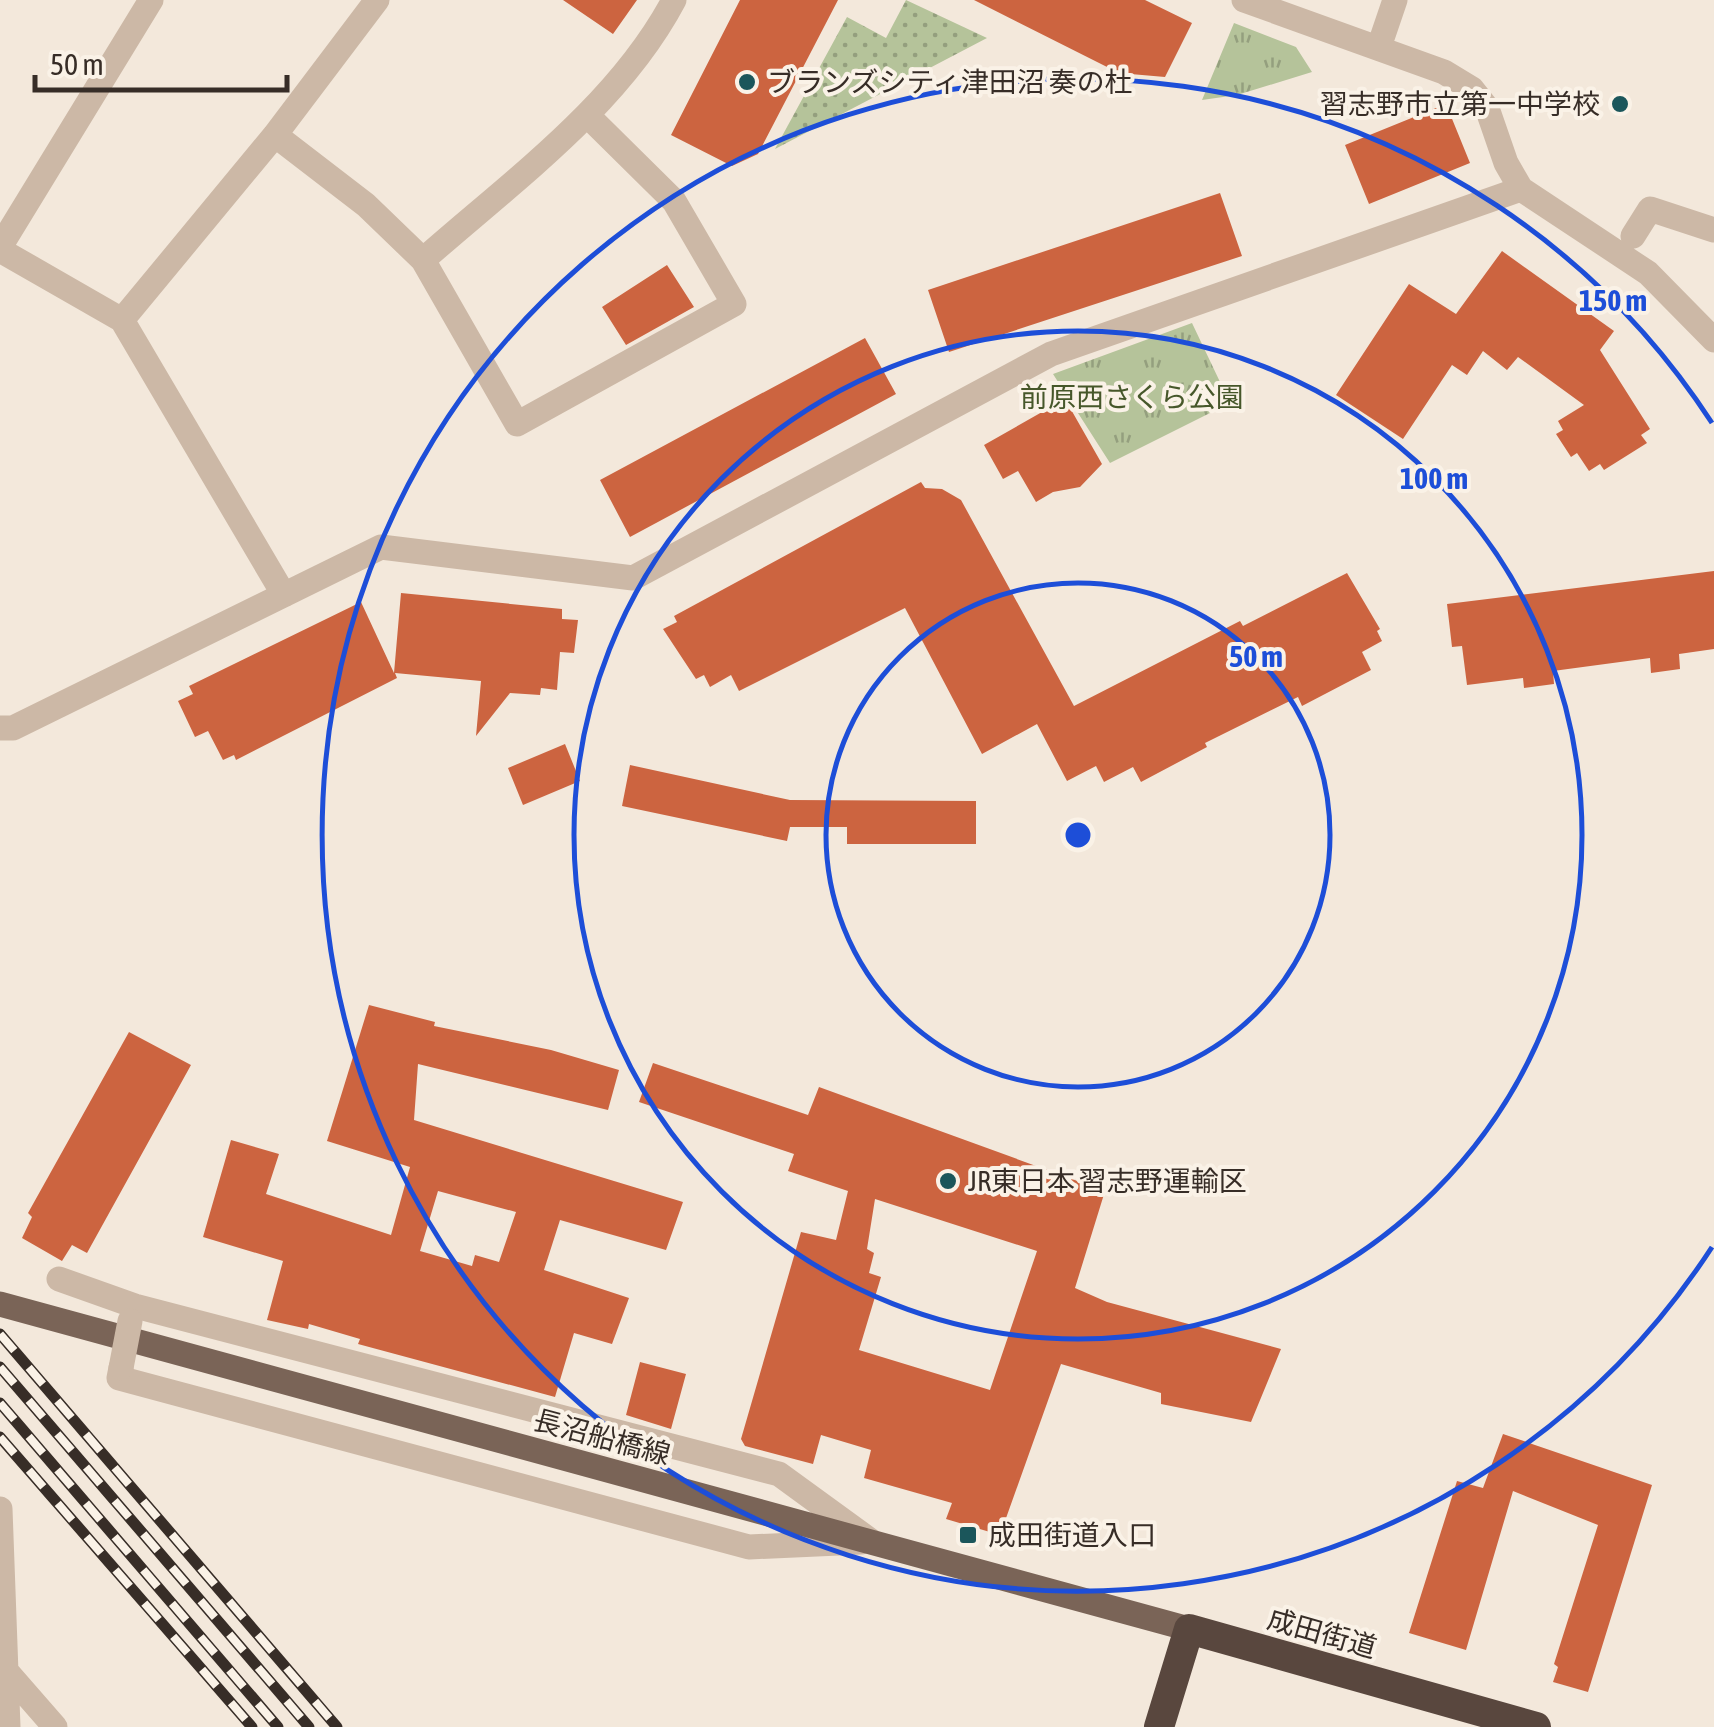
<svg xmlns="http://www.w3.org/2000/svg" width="1714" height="1727" font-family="'Asap Condensed','Noto Sans JP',sans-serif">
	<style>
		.grass { fill: url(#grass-dots) }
		.park { fill: url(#park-tufts) }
		.building { fill: #cc6440; fill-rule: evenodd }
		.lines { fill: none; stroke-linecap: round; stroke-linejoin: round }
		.minor { stroke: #ccb8a6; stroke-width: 25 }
		.major { stroke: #7a6457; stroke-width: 25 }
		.highway { stroke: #59473e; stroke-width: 30 }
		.rail-casing { stroke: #372d27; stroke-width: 11 }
		.rail { stroke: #faf2e7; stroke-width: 8; stroke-dasharray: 22; stroke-linecap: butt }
		.minor-bridge { stroke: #ccb8a6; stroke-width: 25 }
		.ring { fill: none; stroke: #1d4ed8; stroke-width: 5 }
		.poi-dot { fill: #1b565b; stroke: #faf2e7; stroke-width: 4 }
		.labels { text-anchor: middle; stroke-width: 8; stroke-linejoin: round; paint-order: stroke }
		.poi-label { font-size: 28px; fill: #372d27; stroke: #faf2e7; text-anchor: start }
		.park-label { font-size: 28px; fill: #46572a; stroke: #faf2e7 }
		.street-label { font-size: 28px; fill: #372d27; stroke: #faf2e7 }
		.centre { fill: #1d4ed8; stroke: #faf2e7; stroke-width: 5 }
		.ring-label { font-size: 30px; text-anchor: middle; font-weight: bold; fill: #1d4ed8; stroke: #faf2e7; stroke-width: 8; stroke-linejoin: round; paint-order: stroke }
	</style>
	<defs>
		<pattern id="grass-dots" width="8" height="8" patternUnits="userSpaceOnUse" patternTransform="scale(2.5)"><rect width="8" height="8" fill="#b5c39a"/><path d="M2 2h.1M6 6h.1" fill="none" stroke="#949f7e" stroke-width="1.8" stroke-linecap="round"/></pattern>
		<pattern id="park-tufts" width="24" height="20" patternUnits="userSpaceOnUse" patternTransform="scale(2.5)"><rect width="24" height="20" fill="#b5c39a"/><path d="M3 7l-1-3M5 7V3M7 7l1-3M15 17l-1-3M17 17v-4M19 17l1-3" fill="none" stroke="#949f7e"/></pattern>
	</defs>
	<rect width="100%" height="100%" fill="#f3e8db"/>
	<!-- grass -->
	<path class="grass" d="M 906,0 L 987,38 L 775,149 L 847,17 L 886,38 Z"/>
	<!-- park -->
	<path class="park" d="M 1234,23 L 1296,47 L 1312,72 L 1237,95 L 1202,100 Z
		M 1192,323 L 1230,403 L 1110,463 L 1053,374 Z"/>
	<!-- building -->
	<path class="building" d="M 563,0 L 637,0 L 613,34 Z
		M 740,0 L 838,0 L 758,154 L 732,166 L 671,135 Z
		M 974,0 L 1145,0 L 1192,23 L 1165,77 L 1119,73 Z
		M 1446,104 L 1470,163 L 1369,204 L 1345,145 Z
		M 1220,193 L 1242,256 L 949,352 L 928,290 Z
		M 1502,251 L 1614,331 L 1600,350 L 1650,429 L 1641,435 L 1647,443 L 1604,470 L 1600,464 L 1589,471 L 1577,453 L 1571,457 L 1556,434 L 1563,430 L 1558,421 L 1584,405 L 1518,357 L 1507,370 L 1483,351 L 1467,375 L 1452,365 L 1403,439 L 1336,395 L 1409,284 L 1456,314 Z
		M 667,265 L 694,307 L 626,345 L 602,307 Z
		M 865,338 L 896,394 L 630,537 L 600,480 Z
		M 1065,399 L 1102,464 L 1080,487 L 1053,492 L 1036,502 L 1018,471 L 1003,479 L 984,445 Z
		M 921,482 L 925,488 L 942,489 L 961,500 L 1074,706 L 1240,621 L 1243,626 L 1347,573 L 1380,629 L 1377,631 L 1382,641 L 1362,652 L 1371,670 L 1302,706 L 1298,697 L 1205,743 L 1207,747 L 1141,782 L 1133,767 L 1104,782 L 1096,766 L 1067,781 L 1037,724 L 982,754 L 905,608 L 739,691 L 731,675 L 710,687 L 704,675 L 696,679 L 663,629 L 677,622 L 674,616 Z
		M 1714,571 L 1714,649 L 1679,654 L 1680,669 L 1651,673 L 1650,658 L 1553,671 L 1554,684 L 1524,688 L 1523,678 L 1467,685 L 1462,646 L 1452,647 L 1447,604 Z
		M 401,593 L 562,609 L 562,619 L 578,620 L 574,653 L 560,652 L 557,690 L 541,688 L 540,695 L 510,693 L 476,736 L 481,681 L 395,673 L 397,678 L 236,760 L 234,755 L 223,760 L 208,731 L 195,737 L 178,701 L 193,694 L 189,686 L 361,602 L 394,673 Z
		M 565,744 L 580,781 L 523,805 L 508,768 Z
		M 630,765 L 790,800 L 976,801 L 976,844 L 847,844 L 847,827 L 790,827 L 787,841 L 622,806 Z
		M 369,1005 L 435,1022 L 434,1026 L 551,1050 L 619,1070 L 608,1110 L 418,1064 L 414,1120 L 683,1202 L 666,1250 L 560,1220 L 544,1270 L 629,1298 L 612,1344 L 574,1333 L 555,1397 L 358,1344 L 360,1339 L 309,1324 L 308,1329 L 267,1320 L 283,1261 L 203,1237 L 231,1140 L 279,1154 L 266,1194 L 391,1235 L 410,1167 L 327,1141 ZM 438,1191 L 516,1212 L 499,1262 L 475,1255 L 472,1266 L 420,1251 Z
		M 129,1032 L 191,1065 L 87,1253 L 72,1245 L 62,1261 L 22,1238 L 32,1217 L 28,1213 Z
		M 653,1063 L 808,1115 L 819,1087 L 1105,1191 L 1075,1288 L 1107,1302 L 1281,1349 L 1251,1422 L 1161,1404 L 1161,1393 L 1061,1364 L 1000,1535 L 946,1519 L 952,1503 L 864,1478 L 871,1450 L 821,1435 L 813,1464 L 745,1446 L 741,1439 L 801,1232 L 836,1240 L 848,1191 L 788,1171 L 794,1154 L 639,1102 ZM 875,1199 L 1037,1251 L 990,1390 L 859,1350 L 881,1277 L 869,1273 L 874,1253 L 867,1249 Z
		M 640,1362 L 686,1374 L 671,1429 L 626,1415 Z
		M 1503,1434 L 1652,1485 L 1588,1692 L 1553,1682 L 1558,1667 L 1554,1664 L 1598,1525 L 1513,1491 L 1466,1650 L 1409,1633 L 1457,1481 L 1483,1488 Z"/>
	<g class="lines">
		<!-- minor -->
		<path class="minor" d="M 1244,0 L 1444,72 L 1472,89 L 1487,108 L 1506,163 L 1521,189 L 1648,273 L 1714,340
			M 1379,47 L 1395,0
			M 275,135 L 366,205 L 423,260 L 517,424 L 734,304 L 674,201 L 587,115
			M 1633,236 L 1650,209 L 1714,230
			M 0,247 L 151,0
			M 0,250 L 122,320 L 284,595
			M 423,260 C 511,182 618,106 674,0
			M 122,320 L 275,135 L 377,0
			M 0,728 L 13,728 L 381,547 L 633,578 L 1051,354 L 1521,189
			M 59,1279 L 135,1306 L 779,1474 L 871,1541
			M 121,1368 L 119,1378 L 749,1547 L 861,1542
			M 0,1509 L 8,1727
			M 7,1672 L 55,1727"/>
		<!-- major -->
		<path class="major" d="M 0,1304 L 1189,1629"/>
		<!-- highway -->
		<path class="highway" d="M 1159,1727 L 1189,1629 L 1536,1727"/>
		<defs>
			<path id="rail" d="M 0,1334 L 337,1727
				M 0,1367 L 309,1727
				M 0,1403 L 278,1727
				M 0,1437 L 252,1727"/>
		</defs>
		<!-- rail casing -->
		<use href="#rail" class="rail-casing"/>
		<!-- rail -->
		<use href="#rail" class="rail"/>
		<!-- minor-bridge -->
		<path class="minor-bridge" d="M 121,1368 L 130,1321"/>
	</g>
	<!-- distance rings -->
	<g class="ring">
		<circle cx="1078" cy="835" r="252"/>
		<circle cx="1078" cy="835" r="504"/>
		<path d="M1712 1247A756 756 0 1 1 1712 423"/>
	</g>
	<!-- markers -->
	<g class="poi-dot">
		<circle cx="747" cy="82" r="10"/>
		<circle cx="1620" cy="104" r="10"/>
		<circle cx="948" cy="1181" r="10"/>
		<rect x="958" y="1525" width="20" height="20" rx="5"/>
	</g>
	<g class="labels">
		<!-- poi labels -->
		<g class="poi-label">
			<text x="767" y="92">ブランズシティ津田沼 奏の杜</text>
			<text x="1600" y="114" text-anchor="end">習志野市立第一中学校</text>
			<text x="968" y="1191">JR東日本 習志野運輸区</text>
			<text x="988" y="1545">成田街道入口</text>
		</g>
		<!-- park labels -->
		<g class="park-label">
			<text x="1132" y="407">前原西さくら公園</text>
		</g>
		<!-- street labels -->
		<g class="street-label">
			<text transform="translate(602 1437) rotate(15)" y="10">長沼船橋線</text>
			<text transform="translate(1322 1633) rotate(16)" y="10">成田街道</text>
		</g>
	</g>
	<circle cx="1078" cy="835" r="15" class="centre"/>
	<g class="ring-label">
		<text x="1613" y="311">150 m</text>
		<text x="1434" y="489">100 m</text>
		<text x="1256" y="667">50 m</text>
	</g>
	<!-- scale -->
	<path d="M35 75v15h252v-15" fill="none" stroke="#372d27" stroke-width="5"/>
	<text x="50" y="75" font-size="30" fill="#372d27" stroke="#faf2e7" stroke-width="8" paint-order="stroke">50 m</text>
</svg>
